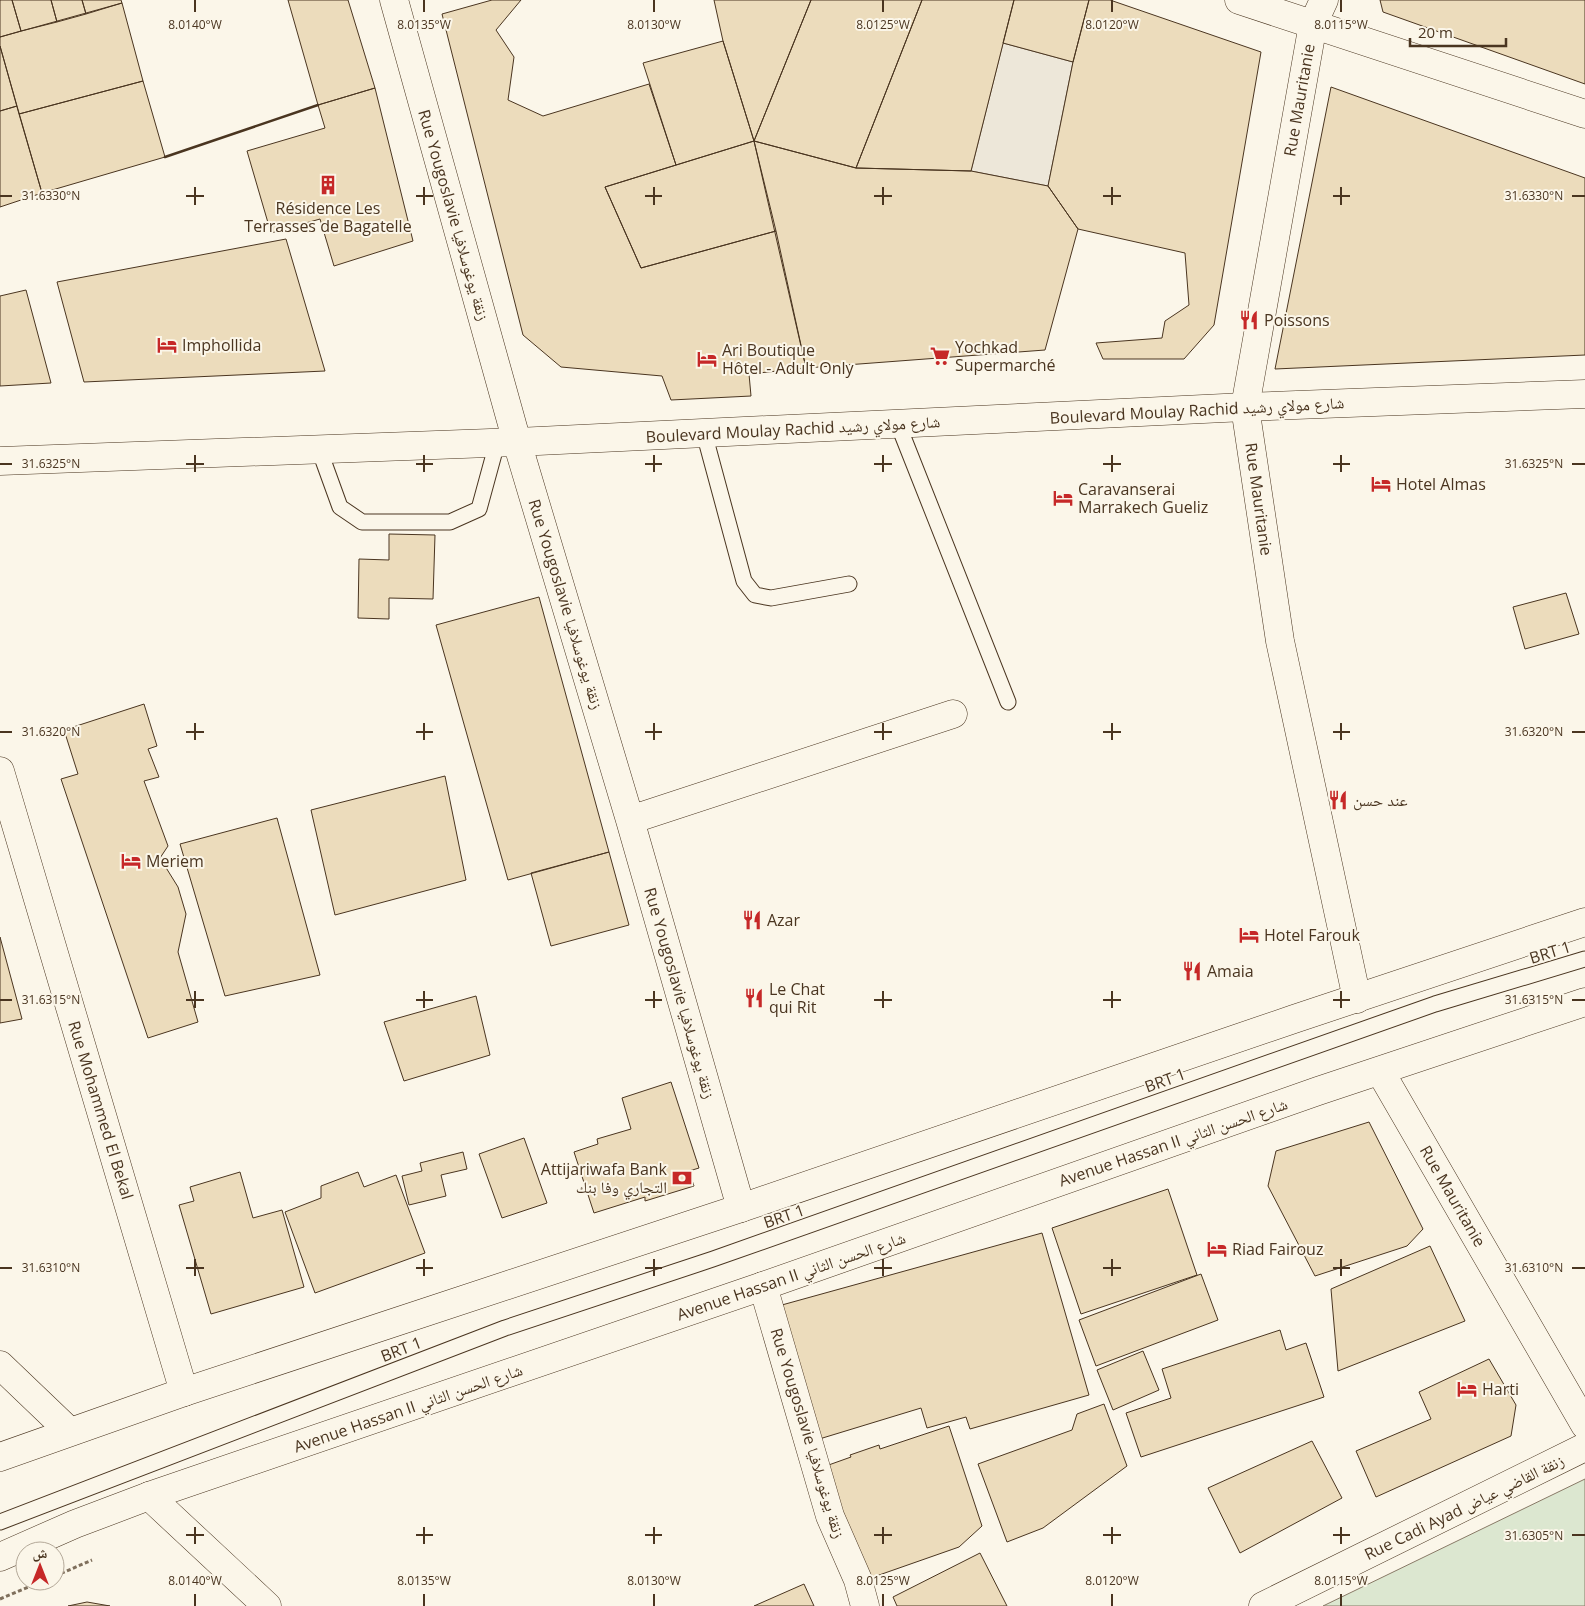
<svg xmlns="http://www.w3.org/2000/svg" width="1585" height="1606" font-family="'Open Sans','Noto Naskh Arabic',sans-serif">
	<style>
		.green { fill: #dce7d0; stroke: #887966 }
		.parking { fill: #ede7d9; stroke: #887966 }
		.building { fill: #ecdcbc; stroke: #4a3520 }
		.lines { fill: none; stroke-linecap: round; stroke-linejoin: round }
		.service-casing { stroke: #4a3520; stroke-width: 17 }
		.minor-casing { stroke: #4a3520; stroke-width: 29 }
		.tertiary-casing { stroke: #4a3520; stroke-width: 29 }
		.primary-casing { stroke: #4a3520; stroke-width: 29 }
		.path { stroke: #7f6f5c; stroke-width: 3; stroke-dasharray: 4 2.5; stroke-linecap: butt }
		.service { stroke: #fbf6e9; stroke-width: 15 }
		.minor { stroke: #fbf6e9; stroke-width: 28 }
		.tertiary { stroke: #fbf6e9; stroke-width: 28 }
		.primary { stroke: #fbf6e9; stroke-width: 28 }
		.wall { stroke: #4a3520; stroke-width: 2.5 }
		.ticks { fill: none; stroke: #4a3520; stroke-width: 2 }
		.labels { text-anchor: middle; stroke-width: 4; stroke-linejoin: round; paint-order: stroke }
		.street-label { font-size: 16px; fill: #4a3520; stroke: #fbf6e9 }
		.poi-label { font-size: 16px; fill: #4a3520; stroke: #fbf6e9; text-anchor: start }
		.ticks-label { font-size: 12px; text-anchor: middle; fill: #4a3520; stroke: #fbf6e9; stroke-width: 4; stroke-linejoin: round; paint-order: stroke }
	</style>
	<rect width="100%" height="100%" fill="#fbf6e9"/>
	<!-- green -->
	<path class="green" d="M 1585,1479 L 1585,1606 L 1323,1606 Z"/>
	<!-- parking -->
	<path class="parking" d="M 1003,43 L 1073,62 L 1048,186 L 971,171 Z"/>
	<!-- building -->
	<path class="building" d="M 0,0 L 12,0 L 21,31 L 0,37 Z
		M 12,0 L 51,0 L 57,22 L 21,31 Z
		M 51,0 L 82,0 L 86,14 L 57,22 Z
		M 82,0 L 121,0 L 122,3 L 86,14 Z
		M 288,0 L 348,0 L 375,88 L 318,105 Z
		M 492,0 L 521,0 L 496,30 L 514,57 L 508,100 L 543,116 L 649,84 L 676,165 L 605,187 L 641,268 L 776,231 L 806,368 L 749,374 L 751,396 L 671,400 L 662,376 L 561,367 L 523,335 L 442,14 Z
		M 714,0 L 811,0 L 754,141 L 723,41 Z
		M 811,0 L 922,0 L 856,168 L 754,141 Z
		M 922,0 L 1014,0 L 971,171 L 856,168 Z
		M 1014,0 L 1089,0 L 1073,62 L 1003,43 Z
		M 1089,0 L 1110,0 L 1261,52 L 1214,325 L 1184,359 L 1103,359 L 1096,343 L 1162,338 L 1165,321 L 1189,305 L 1185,253 L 1078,229 L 1048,186 L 1073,62 Z
		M 1380,0 L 1585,0 L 1585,84 L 1383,12 Z
		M 122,3 L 143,81 L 19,114 L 0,46 L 0,37 Z
		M 723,41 L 754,141 L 676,165 L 643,63 Z
		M 0,46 L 17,106 L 0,111 Z
		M 143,81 L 165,157 L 42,193 L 19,114 Z
		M 1331,87 L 1585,178 L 1585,355 L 1275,369 Z
		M 375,88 L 413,241 L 334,266 L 320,219 L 271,233 L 247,151 L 325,128 L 318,105 Z
		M 17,106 L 42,193 L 0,207 L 0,111 Z
		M 754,141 L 776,231 L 641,268 L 605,187 Z
		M 754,141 L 856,168 L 971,171 L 1048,186 L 1078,229 L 1045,350 L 806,368 Z
		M 286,239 L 325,371 L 84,382 L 57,282 Z
		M 26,290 L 51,383 L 0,386 L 0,296 Z
		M 389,534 L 435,535 L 433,599 L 389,598 L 389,619 L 358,618 L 359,559 L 389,560 Z
		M 1566,593 L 1579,634 L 1525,649 L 1513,607 Z
		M 539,597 L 609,852 L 508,880 L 436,625 Z
		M 144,704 L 157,746 L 148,749 L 159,777 L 144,781 L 168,846 L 160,858 L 178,887 L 186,914 L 178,952 L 198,1022 L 148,1038 L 61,779 L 78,774 L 64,730 Z
		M 445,776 L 466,880 L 335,915 L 311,810 Z
		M 277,818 L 320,975 L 225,996 L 180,844 Z
		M 609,852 L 629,925 L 551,946 L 531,873 Z
		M 0,937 L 22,1019 L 0,1023 Z
		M 476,996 L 490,1055 L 404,1081 L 384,1022 Z
		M 671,1082 L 699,1168 L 689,1171 L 694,1186 L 645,1201 L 645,1197 L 594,1213 L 574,1152 L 598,1144 L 597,1139 L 631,1129 L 622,1098 Z
		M 1369,1122 L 1423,1229 L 1407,1246 L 1315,1276 L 1268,1186 L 1276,1151 Z
		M 524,1138 L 547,1203 L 502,1218 L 479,1154 Z
		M 463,1152 L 467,1169 L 441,1175 L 446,1196 L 409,1205 L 402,1176 L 422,1171 L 420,1163 Z
		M 240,1172 L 253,1218 L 282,1210 L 304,1287 L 211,1314 L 179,1205 L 194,1201 L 190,1187 Z
		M 358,1172 L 364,1187 L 396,1175 L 425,1253 L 315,1293 L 285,1212 L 321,1198 L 321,1186 Z
		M 1168,1189 L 1197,1275 L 1081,1314 L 1052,1228 Z
		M 1042,1233 L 1089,1395 L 970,1429 L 966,1417 L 927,1428 L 921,1408 L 816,1440 L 771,1308 Z
		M 1430,1246 L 1465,1321 L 1338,1371 L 1331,1289 Z
		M 1201,1274 L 1218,1320 L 1096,1366 L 1079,1320 Z
		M 1280,1330 L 1286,1350 L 1306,1343 L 1324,1397 L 1141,1457 L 1126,1413 L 1171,1398 L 1162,1369 Z
		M 1143,1351 L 1159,1390 L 1113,1410 L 1097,1370 Z
		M 1489,1359 L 1516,1405 L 1511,1436 L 1376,1497 L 1356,1451 L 1431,1419 L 1419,1392 Z
		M 1104,1404 L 1127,1466 L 1043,1528 L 1007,1542 L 978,1464 L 1072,1430 L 1077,1414 Z
		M 949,1426 L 982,1526 L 959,1547 L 862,1581 L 823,1467 L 851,1457 L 850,1455 L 879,1445 L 880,1449 Z
		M 1312,1441 L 1342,1498 L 1240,1553 L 1208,1488 Z
		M 980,1553 L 1007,1606 L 897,1606 L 893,1597 Z
		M 804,1584 L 814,1606 L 754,1606 Z
		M 87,1602 L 110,1606 L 68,1606 Z"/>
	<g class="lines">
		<defs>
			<path id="service" d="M 898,424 L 1008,702
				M 704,433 L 744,581 L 755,595 L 771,598 L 849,584
				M 319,449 L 340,507 L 362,522 L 450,522 L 479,509 L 497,443
				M 0,1522 L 505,1328 L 713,1259 L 1435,1004 L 1585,959"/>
			<path id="minor" d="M 394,0 L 517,442 L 630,820 L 741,1208
				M 1239,0 L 1585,114
				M 1324,0 L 1313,24 L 1245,407 L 1280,641 L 1357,999
				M 0,771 L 184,1392
				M 630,820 L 953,714
				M 1380,1071 L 1585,1425
				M 763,1286 L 830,1516 L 858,1580 L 865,1606
				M 0,1365 L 69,1431
				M 149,1496 L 267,1606
				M 1263,1606 L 1585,1447"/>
			<path id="tertiary" d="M 0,461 L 517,442 L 1245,407 L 1585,394"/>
			<path id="primary" d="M 0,1457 L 184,1392 L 741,1208 L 1294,1019 L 1585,922
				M 0,1557 L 75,1524 L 149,1496 L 763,1286 L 1318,1091 L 1585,1002"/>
		</defs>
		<!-- service casing -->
		<use href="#service" class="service-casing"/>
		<!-- minor casing -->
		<use href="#minor" class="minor-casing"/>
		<!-- tertiary casing -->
		<use href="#tertiary" class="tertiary-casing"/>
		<!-- primary casing -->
		<use href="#primary" class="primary-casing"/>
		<!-- path -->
		<path class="path" d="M 55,1576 L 92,1560
			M 0,1599 L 43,1581"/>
		<!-- service -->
		<use href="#service" class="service"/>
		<!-- minor -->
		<use href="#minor" class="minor"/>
		<!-- tertiary -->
		<use href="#tertiary" class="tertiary"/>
		<!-- primary -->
		<use href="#primary" class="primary"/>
		<!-- wall -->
		<path class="wall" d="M 165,157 L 318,105"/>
	</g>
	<!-- ticks -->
	<path class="ticks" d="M 195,0 L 195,12M 424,0 L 424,12M 654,0 L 654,12M 883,0 L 883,12M 1112,0 L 1112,12M 1341,0 L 1341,12M 195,187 L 195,205M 424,187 L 424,205M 654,187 L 654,205M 883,187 L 883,205M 1112,187 L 1112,205M 1341,187 L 1341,205M 0,196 L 12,196M 186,196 L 204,196M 416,196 L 433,196M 645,196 L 662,196M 874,196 L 892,196M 1103,196 L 1121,196M 1333,196 L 1350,196M 1572,196 L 1585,196M 195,455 L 195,472M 424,455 L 424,472M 654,455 L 654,472M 883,455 L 883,472M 1112,455 L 1112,472M 1341,455 L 1341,472M 0,464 L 12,464M 186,464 L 204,464M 416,464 L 433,464M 645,464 L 662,464M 874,464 L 892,464M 1103,464 L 1121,464M 1333,464 L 1350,464M 1572,464 L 1585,464M 195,723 L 195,740M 424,723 L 424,740M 654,723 L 654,740M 883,723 L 883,740M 1112,723 L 1112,740M 1341,723 L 1341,740M 0,732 L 12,732M 186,732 L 204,732M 416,732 L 433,732M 645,732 L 662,732M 874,732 L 892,732M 1103,732 L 1121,732M 1333,732 L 1350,732M 1572,732 L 1585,732M 195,991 L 195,1008M 424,991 L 424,1008M 654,991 L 654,1008M 883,991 L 883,1008M 1112,991 L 1112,1008M 1341,991 L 1341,1008M 0,1000 L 12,1000M 186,1000 L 204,1000M 416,1000 L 433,1000M 645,1000 L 662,1000M 874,1000 L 892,1000M 1103,1000 L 1121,1000M 1333,1000 L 1350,1000M 1572,1000 L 1585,1000M 195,1259 L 195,1276M 424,1259 L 424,1276M 654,1259 L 654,1276M 883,1259 L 883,1276M 1112,1259 L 1112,1276M 1341,1259 L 1341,1276M 0,1268 L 12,1268M 186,1268 L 204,1268M 416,1268 L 433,1268M 645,1268 L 662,1268M 874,1268 L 892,1268M 1103,1268 L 1121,1268M 1333,1268 L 1350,1268M 1572,1268 L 1585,1268M 195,1527 L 195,1544M 424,1527 L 424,1544M 654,1527 L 654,1544M 883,1527 L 883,1544M 1112,1527 L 1112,1544M 1341,1527 L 1341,1544M 186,1535 L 204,1535M 416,1535 L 433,1535M 645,1535 L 662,1535M 874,1535 L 892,1535M 1103,1535 L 1121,1535M 1333,1535 L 1350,1535M 1572,1535 L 1585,1535M 195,1594 L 195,1606M 424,1594 L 424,1606M 654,1594 L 654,1606M 883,1594 L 883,1606M 1112,1594 L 1112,1606M 1341,1594 L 1341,1606"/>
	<!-- icons -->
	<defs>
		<symbol id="building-bare" viewBox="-9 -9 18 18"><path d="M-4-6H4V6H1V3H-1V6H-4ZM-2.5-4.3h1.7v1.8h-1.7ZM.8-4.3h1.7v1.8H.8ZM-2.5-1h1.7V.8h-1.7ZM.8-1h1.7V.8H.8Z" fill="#c62828" stroke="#fbf6e9" stroke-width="2.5" paint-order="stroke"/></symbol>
		<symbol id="restaurant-bare" viewBox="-9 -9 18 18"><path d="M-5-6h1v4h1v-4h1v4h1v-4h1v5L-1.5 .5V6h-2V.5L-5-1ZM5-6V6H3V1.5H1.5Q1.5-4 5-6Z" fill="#c62828" stroke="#fbf6e9" stroke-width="2.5" paint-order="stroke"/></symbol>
		<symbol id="hotel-bare" viewBox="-9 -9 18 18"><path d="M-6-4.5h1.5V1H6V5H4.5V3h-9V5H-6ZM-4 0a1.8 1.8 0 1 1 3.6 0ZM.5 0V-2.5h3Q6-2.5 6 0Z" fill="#c62828" stroke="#fbf6e9" stroke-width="2.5" paint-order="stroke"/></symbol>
		<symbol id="supermarket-bare" viewBox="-9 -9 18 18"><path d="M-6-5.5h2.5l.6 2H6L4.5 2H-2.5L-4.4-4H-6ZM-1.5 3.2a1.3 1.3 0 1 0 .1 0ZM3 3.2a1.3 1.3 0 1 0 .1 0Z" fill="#c62828" stroke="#fbf6e9" stroke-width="2.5" paint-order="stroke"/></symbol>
		<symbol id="bank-bare" viewBox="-9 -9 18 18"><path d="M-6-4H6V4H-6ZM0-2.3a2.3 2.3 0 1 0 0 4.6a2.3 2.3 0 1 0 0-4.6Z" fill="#c62828" stroke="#fbf6e9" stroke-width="2.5" paint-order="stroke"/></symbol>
	</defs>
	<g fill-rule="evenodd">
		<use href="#building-bare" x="314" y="171" width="28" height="28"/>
		<use href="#restaurant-bare" x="1235" y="306" width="28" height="28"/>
		<use href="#hotel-bare" x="153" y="331" width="28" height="28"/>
		<use href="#supermarket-bare" x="926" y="342" width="28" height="28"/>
		<use href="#hotel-bare" x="693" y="345" width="28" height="28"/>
		<use href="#hotel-bare" x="1367" y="470" width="28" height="28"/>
		<use href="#hotel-bare" x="1049" y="484" width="28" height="28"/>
		<use href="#restaurant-bare" x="1324" y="786" width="28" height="28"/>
		<use href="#hotel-bare" x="117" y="847" width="28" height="28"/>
		<use href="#restaurant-bare" x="738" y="906" width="28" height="28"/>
		<use href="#hotel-bare" x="1235" y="921" width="28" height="28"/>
		<use href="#restaurant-bare" x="1178" y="957" width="28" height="28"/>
		<use href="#restaurant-bare" x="740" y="984" width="28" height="28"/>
		<use href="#bank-bare" x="668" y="1164" width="28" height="28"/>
		<use href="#hotel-bare" x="1203" y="1235" width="28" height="28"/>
		<use href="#hotel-bare" x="1453" y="1375" width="28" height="28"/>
	</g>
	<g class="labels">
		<!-- street labels -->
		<g class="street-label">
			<text transform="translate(1299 100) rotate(-80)" y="6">Rue Mauritanie</text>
			<text transform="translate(454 215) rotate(74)" y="6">Rue Yougoslavie زنقة يوغوسلافيا</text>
			<text transform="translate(1197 410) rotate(-3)" y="6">Boulevard Moulay Rachid شارع مولاي رشيد</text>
			<text transform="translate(793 429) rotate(-3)" y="6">Boulevard Moulay Rachid شارع مولاي رشيد</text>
			<text transform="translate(1259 499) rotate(82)" y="6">Rue Mauritanie</text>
			<text transform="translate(566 604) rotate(73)" y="6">Rue Yougoslavie زنقة يوغوسلافيا</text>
			<text transform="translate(1550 952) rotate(-17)" y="6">BRT 1</text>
			<text transform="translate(680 993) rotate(74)" y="6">Rue Yougoslavie زنقة يوغوسلافيا</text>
			<text transform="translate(1165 1080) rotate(-20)" y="6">BRT 1</text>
			<text transform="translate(101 1110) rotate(73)" y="6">Rue Mohammed El Bekal</text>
			<text transform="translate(1173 1142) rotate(-19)" y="6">Avenue Hassan II شارع الحسن الثاني</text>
			<text transform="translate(1453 1196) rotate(60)" y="6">Rue Mauritanie</text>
			<text transform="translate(784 1216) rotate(-19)" y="6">BRT 1</text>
			<text transform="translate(791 1276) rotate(-19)" y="6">Avenue Hassan II شارع الحسن الثاني</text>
			<text transform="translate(401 1349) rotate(-21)" y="6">BRT 1</text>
			<text transform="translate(408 1408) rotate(-19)" y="6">Avenue Hassan II شارع الحسن الثاني</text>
			<text transform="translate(808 1433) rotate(73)" y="6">Rue Yougoslavie زنقة يوغوسلافيا</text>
			<text transform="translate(1464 1507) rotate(-26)" y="6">Rue Cadi Ayad زنقة القاضي عياض</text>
		</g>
		<!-- poi labels -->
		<g class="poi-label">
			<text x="328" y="214" text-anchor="middle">Résidence Les<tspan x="328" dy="18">Terrasses de Bagatelle</tspan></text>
			<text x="1264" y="326">Poissons</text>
			<text x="182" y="351">Imphollida</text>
			<text x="955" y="353">Yochkad<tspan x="955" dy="18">Supermarché</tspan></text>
			<text x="722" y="356">Ari Boutique<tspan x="722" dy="18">Hôtel - Adult Only</tspan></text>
			<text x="1396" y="490">Hotel Almas</text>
			<text x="1078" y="495">Caravanserai<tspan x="1078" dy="18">Marrakech Gueliz</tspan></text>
			<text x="1353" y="806">عند حسن</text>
			<text x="146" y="867">Meriem</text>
			<text x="767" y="926">Azar</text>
			<text x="1264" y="941">Hotel Farouk</text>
			<text x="1207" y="977">Amaia</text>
			<text x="769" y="995">Le Chat<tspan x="769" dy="18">qui Rit</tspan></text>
			<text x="667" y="1175" text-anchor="end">Attijariwafa Bank<tspan x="667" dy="18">التجاري وفا بنك</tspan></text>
			<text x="1232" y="1255">Riad Fairouz</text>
			<text x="1482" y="1395">Harti</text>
		</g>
	</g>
	<g class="ticks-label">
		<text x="195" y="29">8.0140°W</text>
		<text x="424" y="29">8.0135°W</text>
		<text x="654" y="29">8.0130°W</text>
		<text x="883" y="29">8.0125°W</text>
		<text x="1112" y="29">8.0120°W</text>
		<text x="1341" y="29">8.0115°W</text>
		<text x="51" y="200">31.6330°N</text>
		<text x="1534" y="200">31.6330°N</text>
		<text x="51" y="468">31.6325°N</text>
		<text x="1534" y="468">31.6325°N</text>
		<text x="51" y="736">31.6320°N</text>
		<text x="1534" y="736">31.6320°N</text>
		<text x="51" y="1004">31.6315°N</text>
		<text x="1534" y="1004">31.6315°N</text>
		<text x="51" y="1272">31.6310°N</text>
		<text x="1534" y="1272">31.6310°N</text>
		<text x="1534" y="1540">31.6305°N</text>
		<text x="195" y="1585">8.0140°W</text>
		<text x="424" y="1585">8.0135°W</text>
		<text x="654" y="1585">8.0130°W</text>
		<text x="883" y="1585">8.0125°W</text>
		<text x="1112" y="1585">8.0120°W</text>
		<text x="1341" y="1585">8.0115°W</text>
	</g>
	<!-- north arrow -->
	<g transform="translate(40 1566)"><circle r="24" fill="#fbf6e9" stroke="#b4a999"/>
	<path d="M0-4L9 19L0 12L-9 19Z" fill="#c62828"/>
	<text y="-8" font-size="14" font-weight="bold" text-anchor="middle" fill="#4a3520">ش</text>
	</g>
	<!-- scale -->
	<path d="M1410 38v8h96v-8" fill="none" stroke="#4a3520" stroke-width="2.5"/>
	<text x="1418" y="38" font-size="15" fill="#4a3520" stroke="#fbf6e9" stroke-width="4" paint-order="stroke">20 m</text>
</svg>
